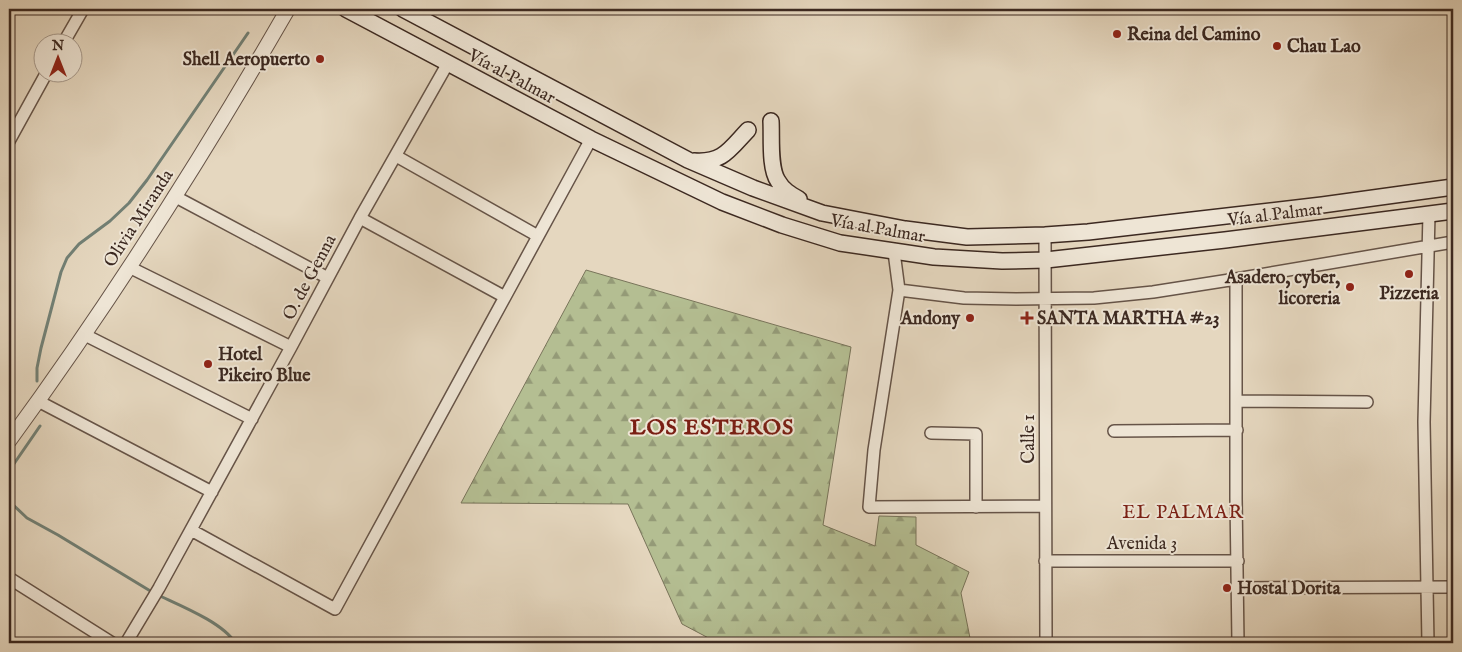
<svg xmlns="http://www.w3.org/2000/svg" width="1462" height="652" font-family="'IM FELL English',serif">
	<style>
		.forest { fill: url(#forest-firs); stroke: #78745a }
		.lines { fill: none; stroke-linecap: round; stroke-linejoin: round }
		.stream { stroke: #728075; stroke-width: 3 }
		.minor-casing { stroke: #665448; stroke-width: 14 }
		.tertiary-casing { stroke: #665448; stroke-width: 16 }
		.secondary-casing { stroke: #3c2921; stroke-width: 18 }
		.minor { stroke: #eee5d5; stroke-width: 11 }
		.tertiary { stroke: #eee5d5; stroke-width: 14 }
		.secondary { stroke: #eee5d5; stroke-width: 15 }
		.poi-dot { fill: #8f2418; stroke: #eee5d5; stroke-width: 2 }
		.labels { text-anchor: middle; stroke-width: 4; stroke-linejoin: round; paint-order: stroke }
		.poi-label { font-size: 18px; font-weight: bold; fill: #3c2921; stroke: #eee5d5; text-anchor: start }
		.street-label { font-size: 18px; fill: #3c2921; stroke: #eee5d5 }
		.neighbourhood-label { font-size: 19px; letter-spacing: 1px; fill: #7a1f14; stroke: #eee5d5 }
		.district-label { font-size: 22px; font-weight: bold; letter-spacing: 1px; fill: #7a1f14; stroke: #eee5d5 }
	</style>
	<defs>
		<pattern id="forest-firs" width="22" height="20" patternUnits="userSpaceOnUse" patternTransform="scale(1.25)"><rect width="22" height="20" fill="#b4be92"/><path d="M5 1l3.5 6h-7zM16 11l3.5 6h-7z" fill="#949a77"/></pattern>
	</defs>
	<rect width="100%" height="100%" fill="#e5d7bf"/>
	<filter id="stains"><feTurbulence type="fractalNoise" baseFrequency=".004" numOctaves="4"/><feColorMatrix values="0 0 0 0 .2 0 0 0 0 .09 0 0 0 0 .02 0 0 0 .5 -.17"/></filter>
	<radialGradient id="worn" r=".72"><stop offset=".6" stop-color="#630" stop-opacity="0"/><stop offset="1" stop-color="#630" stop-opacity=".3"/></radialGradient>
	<!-- forest -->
	<path class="forest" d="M 586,270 L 851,347 L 823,525 L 875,546 L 879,516 L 916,517 L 916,545 L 969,572 L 961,593 L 971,643 L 718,643 L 682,624 L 628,504 L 461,503 Z"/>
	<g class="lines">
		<!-- stream -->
		<path class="stream" d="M 37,381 L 37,368 L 41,348 L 61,272 L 67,258 L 79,244 L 110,221 L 129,203 L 147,180 L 248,33
			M 9,471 L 40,426
			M 9,501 L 27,518 L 58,535 L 152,592
			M 158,595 C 179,605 224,623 235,643"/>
		<defs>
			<path id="minor" d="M 64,42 L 83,9
				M 9,141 L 47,72
				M 396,156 L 538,236
				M 174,196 L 328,278
				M 360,218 L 505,297
				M 1045,235 L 1046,643
				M 894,252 L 899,290 L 874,450 L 869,507 L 1045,506
				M 129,267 L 291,347
				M 1236,279 L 1236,498 L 1238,643
				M 899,290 L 964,298 L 1016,299 L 1094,298 L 1153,292 L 1236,279 L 1453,242
				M 85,335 L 252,419
				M 38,401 L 212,492
				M 1237,401 L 1367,402
				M 1114,431 L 1237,430
				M 931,433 L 976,434 L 976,507
				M 191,530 L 335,609 L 591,139
				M 1045,561 L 1238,561
				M 9,578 L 112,643
				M 1238,588 L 1453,587
				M 126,643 L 159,588 L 291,347 L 360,218 L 448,63
				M 1428,643 L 1424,422 L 1429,214"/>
			<path id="tertiary" d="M 9,441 C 110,303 202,158 288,9"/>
			<path id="secondary" d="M 346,9 L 591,139 L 722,202 L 782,225 L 840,243 L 934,257 L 1002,261 L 1046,260 L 1225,240 L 1453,211
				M 403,9 L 688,160 L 753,188 L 822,213 L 905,229 L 967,237 L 1045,235 L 1088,232 L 1322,205 L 1453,187
				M 771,121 C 772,137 769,168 778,181 C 783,190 790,194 799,199
				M 694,161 C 723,163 729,150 748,130"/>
		</defs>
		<!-- minor casing -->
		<use href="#minor" class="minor-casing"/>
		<!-- tertiary casing -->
		<use href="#tertiary" class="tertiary-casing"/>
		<!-- secondary casing -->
		<use href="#secondary" class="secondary-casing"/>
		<!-- minor -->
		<use href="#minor" class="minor"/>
		<!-- tertiary -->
		<use href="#tertiary" class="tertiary"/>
		<!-- secondary -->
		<use href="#secondary" class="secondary"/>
	</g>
	<!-- markers -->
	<g class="poi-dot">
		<circle cx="1117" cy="34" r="5"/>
		<circle cx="1277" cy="46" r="5"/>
		<circle cx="320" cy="59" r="5"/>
		<circle cx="1409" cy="274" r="5"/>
		<circle cx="1350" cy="287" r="5"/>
		<circle cx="970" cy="318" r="5"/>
		<path d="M1024.5 310.5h5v5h5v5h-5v5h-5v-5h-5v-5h5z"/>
		<circle cx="208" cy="364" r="5"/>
		<circle cx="1227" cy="588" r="5"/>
	</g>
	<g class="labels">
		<!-- poi labels -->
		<g class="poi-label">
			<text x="1127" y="40">Reina del Camino</text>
			<text x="1287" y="52">Chau Lao</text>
			<text x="310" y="65" text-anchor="end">Shell Aeropuerto</text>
			<text x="1340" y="283" text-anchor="end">Asadero, cyber,<tspan x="1340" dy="21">licoreria</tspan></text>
			<text x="1409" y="299" text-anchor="middle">Pizzeria</text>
			<text x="960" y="324" text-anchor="end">Andony</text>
			<text x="1037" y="324">SANTA MARTHA #23</text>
			<text x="218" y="360">Hotel<tspan x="218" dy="21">Pikeiro Blue</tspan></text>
			<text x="1237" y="594">Hostal Dorita</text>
		</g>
		<!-- street labels -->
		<g class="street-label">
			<text transform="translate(512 76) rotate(28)" y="6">Vía al Palmar</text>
			<text transform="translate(1275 214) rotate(-7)" y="6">Vía al Palmar</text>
			<text transform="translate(138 218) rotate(-57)" y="6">Olivia Miranda</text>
			<text transform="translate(878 228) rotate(10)" y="6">Vía al Palmar</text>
			<text transform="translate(309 277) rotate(-62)" y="6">O. de Genna</text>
			<text transform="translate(1028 439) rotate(-90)" y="6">Calle 1</text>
			<text x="1142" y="549">Avenida 3</text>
		</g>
		<!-- neighbourhood labels -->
		<g class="neighbourhood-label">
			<text x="1183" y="518">EL PALMAR</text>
		</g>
		<!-- district labels -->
		<g class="district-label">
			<text x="712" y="434">LOS ESTEROS</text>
		</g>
	</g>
	<!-- margin -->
	<rect width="1462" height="652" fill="none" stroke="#e5d7bf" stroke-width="30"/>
	<rect x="10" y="10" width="1442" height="632" fill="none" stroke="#3c2921" stroke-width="2.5"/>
	<rect x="15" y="15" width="1432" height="622" fill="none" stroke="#3c2921"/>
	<!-- north arrow -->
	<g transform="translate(58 58)"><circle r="24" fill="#eee5d5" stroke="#a79a8d"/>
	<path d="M0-4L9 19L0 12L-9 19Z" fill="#8f2418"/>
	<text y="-8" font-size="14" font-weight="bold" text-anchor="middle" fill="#3c2921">N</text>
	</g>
	<rect width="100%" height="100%" filter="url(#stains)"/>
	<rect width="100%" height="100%" fill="url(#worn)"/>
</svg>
